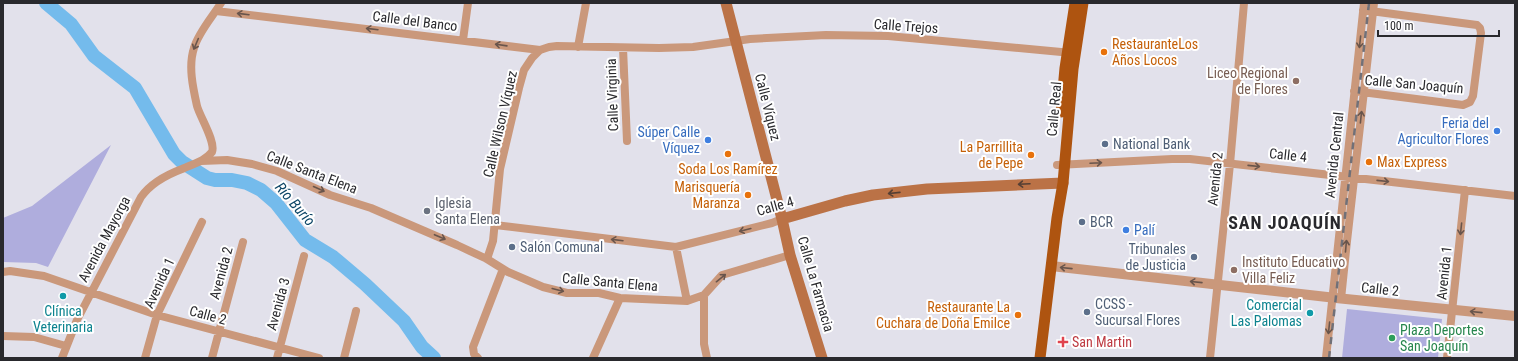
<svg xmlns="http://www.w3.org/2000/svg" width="1518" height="361" font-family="'Roboto Condensed',sans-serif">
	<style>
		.green { fill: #afaddd }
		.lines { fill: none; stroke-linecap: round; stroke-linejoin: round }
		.river { stroke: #74bbec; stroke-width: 14 }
		.minor { stroke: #ca987b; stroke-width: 8 }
		.tertiary { stroke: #ca987b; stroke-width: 10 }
		.secondary { stroke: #bb7246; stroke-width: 11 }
		.primary { stroke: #ae5410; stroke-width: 11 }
		.rail { stroke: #717077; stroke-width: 2.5; stroke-dasharray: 7 7; stroke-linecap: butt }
		.oneway { stroke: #69554c }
		.oneway2 { stroke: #553f34 }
		.food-dot { fill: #e8710a; stroke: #fff; stroke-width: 1.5 }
		.education-dot { fill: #8d6e63; stroke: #fff; stroke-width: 1.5 }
		.shop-dot { fill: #3f7fe0; stroke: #fff; stroke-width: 1.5 }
		.service-dot { fill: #5c6f8a; stroke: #fff; stroke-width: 1.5 }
		.worship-dot { fill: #6b7280; stroke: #fff; stroke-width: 1.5 }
		.culture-dot { fill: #0f9aa8; stroke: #fff; stroke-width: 1.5 }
		.leisure-dot { fill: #2e9e5b; stroke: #fff; stroke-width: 1.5 }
		.health-dot { fill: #e0444e; stroke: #fff; stroke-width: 1.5 }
		.labels { text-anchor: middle; stroke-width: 4; stroke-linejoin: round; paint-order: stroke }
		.street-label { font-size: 14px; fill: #29292d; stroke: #fff }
		.food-label { font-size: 14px; fill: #c56008; stroke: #fff; text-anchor: end }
		.education-label { font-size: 14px; fill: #785e54; stroke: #fff; text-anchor: end }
		.shop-label { font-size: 14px; fill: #366cbe; stroke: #fff; text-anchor: end }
		.service-label { font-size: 14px; fill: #4e5e75; stroke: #fff; text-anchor: start }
		.worship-label { font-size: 14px; fill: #5b616d; stroke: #fff; text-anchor: start }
		.culture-label { font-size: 14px; fill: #0d838f; stroke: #fff; text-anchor: end }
		.leisure-label { font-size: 14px; fill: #27864d; stroke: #fff; text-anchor: start }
		.health-label { font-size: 14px; fill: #be3a42; stroke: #fff; text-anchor: start }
		.water-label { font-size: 15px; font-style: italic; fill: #0e4667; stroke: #fff }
		.district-label { font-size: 18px; font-weight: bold; letter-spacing: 1px; fill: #29292d; stroke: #fff }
	</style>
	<rect width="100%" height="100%" fill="#e2e1eb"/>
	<!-- green -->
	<path class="green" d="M 111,145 L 48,267 L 36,263 L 3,262 L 3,218 L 32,206 Z
		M 1347,309 L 1442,319 L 1438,358 L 1342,358 Z"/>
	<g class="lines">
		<!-- river -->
		<path class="river" d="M 46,3 L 71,24 L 94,56 L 135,88 L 174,154 L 182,162 L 207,178 L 215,180 L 232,180 L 247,183 L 261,190 L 276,203 L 305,240 L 333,257 L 365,284 L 404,321 L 422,347 L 434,358"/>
		<!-- minor -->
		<path class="minor" d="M 216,11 L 540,50
			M 463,40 L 468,3
			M 578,47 L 586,3
			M 623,48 L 627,141
			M 1354,91 L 1463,105 L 1470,102 L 1473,96 L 1481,33 L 1480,28 L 1477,25 L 1363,10
			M 201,161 L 227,160 L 252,164 L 277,171 L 330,195 L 371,208 L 457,245 L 487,259 L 508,272 L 543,287 L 567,293 L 599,293 L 620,298 L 687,301 L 704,295 L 722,275 L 790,255
			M 1057,165 L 1172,159 L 1190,159 L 1515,196
			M 495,225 L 676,247 L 772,223 L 782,219
			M 676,247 L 687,301
			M 487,259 L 493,241 L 500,169 L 519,88 L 524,70 L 532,58 L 540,50 L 549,47 L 557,46 L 659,48 L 693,47 L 750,39 L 826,35 L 888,36 L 1072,53
			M 3,272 L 10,271 L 44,276 L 157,315 L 319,358
			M 704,295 L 704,344 L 707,358
			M 1341,299 L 1347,241 L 1374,3
			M 3,336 L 34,337 L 66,346
			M 62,358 L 77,320 L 141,197 C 151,183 166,175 182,169 C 193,164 205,161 212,152 C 216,142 200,117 197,106 C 193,88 188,66 194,48 C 198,33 213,16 221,3
			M 145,358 L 157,315 L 202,222
			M 212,358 L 243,242
			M 277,358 L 304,256
			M 344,358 L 356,311
			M 478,358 L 474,354 L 473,347 L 503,269
			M 593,358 L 620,298
			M 1210,358 L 1230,164 L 1244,3
			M 1326,358 L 1364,3
			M 1447,358 L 1465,190"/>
		<!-- tertiary -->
		<path class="tertiary" d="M 1051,266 L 1336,298 L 1515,316"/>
		<!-- secondary -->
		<path class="secondary" d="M 726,3 L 782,219 L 790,255 L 822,358
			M 782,219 L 845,201 L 873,195 L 927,189 L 1063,183"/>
		<!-- primary -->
		<path class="primary" d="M 1061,112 L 1065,68 L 1075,3
			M 1040,358 L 1057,218 L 1063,183 L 1073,69 L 1083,3"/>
		<!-- rail -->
		<path class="rail" d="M 1329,358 L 1369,3"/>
	</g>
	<!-- one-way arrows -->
	<defs><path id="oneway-shaft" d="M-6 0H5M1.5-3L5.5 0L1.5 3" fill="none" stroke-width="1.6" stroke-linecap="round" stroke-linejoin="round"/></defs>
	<g class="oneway">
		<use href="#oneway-shaft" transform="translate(243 14) rotate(-173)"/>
		<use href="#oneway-shaft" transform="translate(372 29) rotate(-173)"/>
		<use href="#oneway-shaft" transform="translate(1360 42) rotate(96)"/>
		<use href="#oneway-shaft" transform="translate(196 44) rotate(113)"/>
		<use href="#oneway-shaft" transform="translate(501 45) rotate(-172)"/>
		<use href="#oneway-shaft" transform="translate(1361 117) rotate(-84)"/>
		<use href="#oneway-shaft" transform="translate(1096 163) rotate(-3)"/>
		<use href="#oneway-shaft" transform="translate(1254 166) rotate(6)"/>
		<use href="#oneway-shaft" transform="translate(1383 181) rotate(6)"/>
		<use href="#oneway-shaft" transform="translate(319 189) rotate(24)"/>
		<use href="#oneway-shaft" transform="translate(1461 229) rotate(96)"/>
		<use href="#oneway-shaft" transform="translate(745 230) rotate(166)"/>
		<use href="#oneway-shaft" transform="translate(440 237) rotate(23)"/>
		<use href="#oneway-shaft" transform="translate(617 240) rotate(-173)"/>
		<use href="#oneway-shaft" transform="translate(1346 246) rotate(-85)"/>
		<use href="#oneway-shaft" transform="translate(1066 268) rotate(-174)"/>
		<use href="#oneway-shaft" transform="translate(721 278) rotate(-39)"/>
		<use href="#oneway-shaft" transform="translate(1196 282) rotate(-174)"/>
		<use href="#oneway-shaft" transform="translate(558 290) rotate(14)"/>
		<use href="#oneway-shaft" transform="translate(1476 312) rotate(-174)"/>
		<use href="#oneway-shaft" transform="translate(1329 328) rotate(96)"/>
	</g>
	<g class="oneway2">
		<use href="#oneway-shaft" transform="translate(1024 184) rotate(177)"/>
		<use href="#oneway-shaft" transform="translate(894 193) rotate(174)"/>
	</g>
	<!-- markers -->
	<g class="food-dot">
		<circle cx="1104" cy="52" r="4"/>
		<circle cx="728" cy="154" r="4"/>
		<circle cx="1031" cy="155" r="4"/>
		<circle cx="1369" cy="162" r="4"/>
		<circle cx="748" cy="195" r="4"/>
		<circle cx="1018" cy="315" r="4"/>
	</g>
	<g class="education-dot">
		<circle cx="1296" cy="81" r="4"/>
		<circle cx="1234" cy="270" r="4"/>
	</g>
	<g class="shop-dot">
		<circle cx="1497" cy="131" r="4"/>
		<circle cx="708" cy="140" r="4"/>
		<circle cx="1126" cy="230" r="4"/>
	</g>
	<g class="service-dot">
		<circle cx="1105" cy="144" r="4"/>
		<circle cx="1082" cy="222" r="4"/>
		<circle cx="512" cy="247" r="4"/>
		<circle cx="1194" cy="257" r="4"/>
		<circle cx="1087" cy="312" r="4"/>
	</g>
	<circle class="worship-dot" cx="427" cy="211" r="4"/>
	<g class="culture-dot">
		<circle cx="63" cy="296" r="4"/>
		<circle cx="1310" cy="313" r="4"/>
	</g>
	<circle class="leisure-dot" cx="1392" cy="338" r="4"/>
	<path class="health-dot" d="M1061 336h4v4h4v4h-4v4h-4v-4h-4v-4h4z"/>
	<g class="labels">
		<!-- street labels -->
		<g class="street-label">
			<text transform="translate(415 21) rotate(7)" y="5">Calle del Banco</text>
			<text transform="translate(906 26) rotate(4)" y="5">Calle Trejos</text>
			<text transform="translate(1414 84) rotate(5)" y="5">Calle San Joaquín</text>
			<text transform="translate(612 95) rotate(-92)" y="5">Calle Virginia</text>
			<text transform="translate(768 107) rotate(76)" y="5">Calle Víquez</text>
			<text transform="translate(1054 109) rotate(-85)" y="5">Calle Real</text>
			<text transform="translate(500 124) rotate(-77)" y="5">Calle Wilson Víquez</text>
			<text transform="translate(1288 155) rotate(6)" y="5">Calle 4</text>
			<text transform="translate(1334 155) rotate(-84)" y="5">Avenida Central</text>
			<text transform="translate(312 172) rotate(21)" y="5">Calle Santa Elena</text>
			<text transform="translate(1215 179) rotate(-84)" y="5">Avenida 2</text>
			<text transform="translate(775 206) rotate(-16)" y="5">Calle 4</text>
			<text transform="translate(104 239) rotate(-62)" y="5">Avenida Mayorga</text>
			<text transform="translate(221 273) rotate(-75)" y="5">Avenida 2</text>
			<text transform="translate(1444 273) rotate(-84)" y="5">Avenida 1</text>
			<text transform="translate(610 282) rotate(5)" y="5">Calle Santa Elena</text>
			<text transform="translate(159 283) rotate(-65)" y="5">Avenida 1</text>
			<text transform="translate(816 284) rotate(74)" y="5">Calle La Farmacia</text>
			<text transform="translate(1380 289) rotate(6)" y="5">Calle 2</text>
			<text transform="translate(278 304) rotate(-75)" y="5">Avenida 3</text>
			<text transform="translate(208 315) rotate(15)" y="5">Calle 2</text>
		</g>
		<!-- food labels -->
		<g class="food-label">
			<text x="1112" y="49" text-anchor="start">RestauranteLos<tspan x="1112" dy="16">Años Locos</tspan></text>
			<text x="1023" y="152">La Parrillita<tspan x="1023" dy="16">de Pepe</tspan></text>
			<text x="1377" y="167" text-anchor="start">Max Express</text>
			<text x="728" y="174" text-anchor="middle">Soda Los Ramírez</text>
			<text x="740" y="192">Marisquería<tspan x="740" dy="16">Maranza</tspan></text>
			<text x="1010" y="312">Restaurante La<tspan x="1010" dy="16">Cuchara de Doña Emilce</tspan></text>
		</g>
		<!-- education labels -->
		<g class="education-label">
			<text x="1288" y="78">Liceo Regional<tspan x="1288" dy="16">de Flores</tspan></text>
			<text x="1242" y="267" text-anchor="start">Instituto Educativo<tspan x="1242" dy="16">Villa Feliz</tspan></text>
		</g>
		<!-- shop labels -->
		<g class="shop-label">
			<text x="1489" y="128">Feria del<tspan x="1489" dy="16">Agricultor Flores</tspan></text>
			<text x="700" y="137">Súper Calle<tspan x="700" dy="16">Víquez</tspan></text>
			<text x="1134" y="235" text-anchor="start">Palí</text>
		</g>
		<!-- service labels -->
		<g class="service-label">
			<text x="1113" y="149">National Bank</text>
			<text x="1090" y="227">BCR</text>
			<text x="520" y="252">Salón Comunal</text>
			<text x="1186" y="254" text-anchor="end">Tribunales<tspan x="1186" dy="16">de Justicia</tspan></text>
			<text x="1095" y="309">CCSS -<tspan x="1095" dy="16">Sucursal Flores</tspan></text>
		</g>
		<!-- worship labels -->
		<g class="worship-label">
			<text x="435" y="208">Iglesia<tspan x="435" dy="16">Santa Elena</tspan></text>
		</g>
		<!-- culture labels -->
		<g class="culture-label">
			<text x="1302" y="310">Comercial<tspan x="1302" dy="16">Las Palomas</tspan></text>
			<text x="63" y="316" text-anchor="middle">Clínica<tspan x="63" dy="16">Veterinaria</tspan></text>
		</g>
		<!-- leisure labels -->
		<g class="leisure-label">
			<text x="1400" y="335">Plaza Deportes<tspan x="1400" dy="16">San Joaquín</tspan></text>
		</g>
		<!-- health labels -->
		<g class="health-label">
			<text x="1072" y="347">San Martin</text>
		</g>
		<!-- water labels -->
		<g class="water-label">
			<text transform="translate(295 204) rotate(49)" y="5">Río Burío</text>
		</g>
		<!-- district labels -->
		<g class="district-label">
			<text x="1285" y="229">SAN JOAQUÍN</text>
		</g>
	</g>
	<!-- border -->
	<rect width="1518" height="361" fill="none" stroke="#29292d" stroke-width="8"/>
	<!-- scale -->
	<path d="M1378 30v6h121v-6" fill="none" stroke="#29292d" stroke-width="2"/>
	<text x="1384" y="30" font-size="12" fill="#29292d" stroke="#ffffff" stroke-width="3" paint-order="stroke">100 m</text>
</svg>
